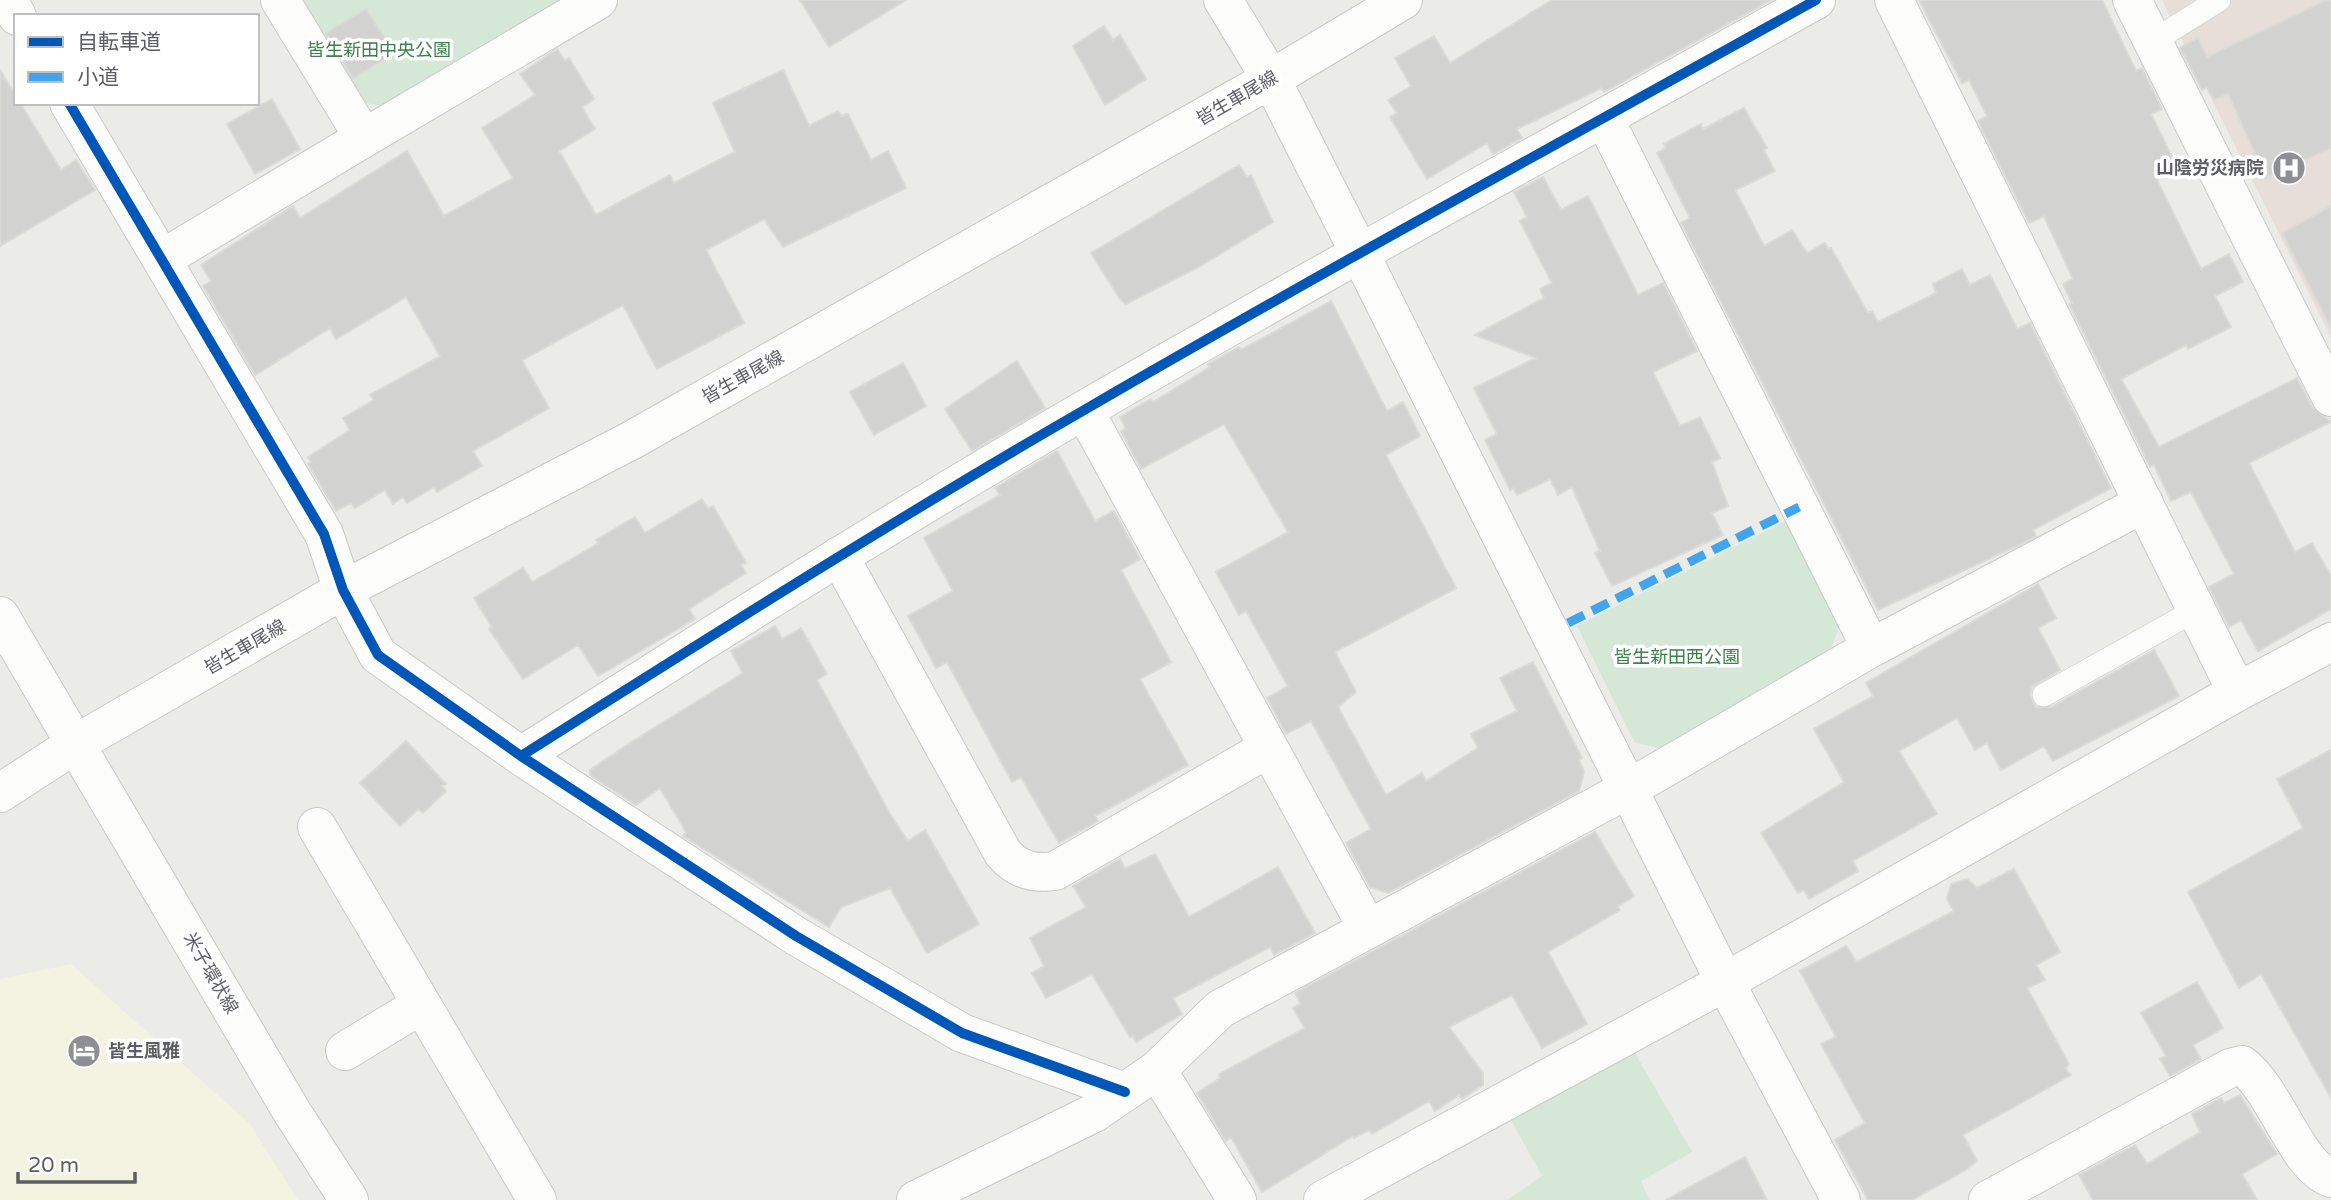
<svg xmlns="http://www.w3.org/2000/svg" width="2331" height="1200" font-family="'Varela Round','Noto Sans JP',sans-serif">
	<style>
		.commercial { fill: #f3f3e1 }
		.medical { fill: #e7deda }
		.green { fill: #d5e7d6 }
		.building { fill: #d2d2d0; stroke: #dadad6; stroke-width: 2 }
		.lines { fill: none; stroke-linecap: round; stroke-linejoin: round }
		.lane-casing { stroke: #c9c9c9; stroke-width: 24 }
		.street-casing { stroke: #c9c9c9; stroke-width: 40 }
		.secondary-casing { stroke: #c7c8c7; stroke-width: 40 }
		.lane { stroke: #fcfcfb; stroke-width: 23 }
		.street { stroke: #fcfcfb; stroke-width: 38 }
		.secondary { stroke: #fcfcfb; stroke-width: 38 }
		.quiet { stroke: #40a5ee; stroke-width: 9; stroke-dasharray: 18 9; stroke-linecap: butt }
		.cycleway-casing { stroke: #fff; stroke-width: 15 }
		.cycleway { stroke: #0057b8; stroke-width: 10 }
		.labels { text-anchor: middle; stroke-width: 7; stroke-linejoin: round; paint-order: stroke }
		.park-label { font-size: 18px; fill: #3d814c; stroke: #fff }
		.street-label { font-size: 18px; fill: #5c5e64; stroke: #fff }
		.poi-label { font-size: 18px; font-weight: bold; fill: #5c5e64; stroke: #fff; text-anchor: end }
	</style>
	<rect width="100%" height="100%" fill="#ebebe7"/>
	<!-- commercial -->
	<path class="commercial" d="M 71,964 L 249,1123 L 298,1200 L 0,1200 L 0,979 Z"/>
	<!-- medical -->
	<path class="medical" d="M 2162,0 L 2331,0 L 2331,337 Z"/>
	<!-- green -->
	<path class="green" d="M 293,0 L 560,0 L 381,106 L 352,100 Z
		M 1786,521 L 1839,628 L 1828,655 L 1665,749 L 1635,743 L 1577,626 Z
		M 1632,1048 L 1692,1152 L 1641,1181 L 1649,1200 L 1507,1200 L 1542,1176 L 1509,1116 Z"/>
	<!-- building -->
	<path class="building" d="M 800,0 L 906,0 L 829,47 Z
		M 1552,0 L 1771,0 L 1604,92 L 1601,88 L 1517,129 L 1522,138 L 1493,154 L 1487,143 L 1427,179 L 1390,117 L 1397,113 L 1388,100 L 1411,86 L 1395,58 L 1434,36 L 1450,63 Z
		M 1919,0 L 2102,0 L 2136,71 L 2142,68 L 2162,109 L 2151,114 L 2177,167 L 2156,178 L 2201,269 L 2229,254 L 2243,282 L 2215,296 L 2231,327 L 2188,349 L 2186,345 L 2121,379 L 2159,447 L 2297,378 L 2312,407 L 2331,422 L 2249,463 L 2295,552 L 2312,543 L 2331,576 L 2331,609 L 2258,651 L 2241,620 L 2229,627 L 2209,587 L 2234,574 L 2191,492 L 2171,501 L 2154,465 L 2150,467 L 2069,304 L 2072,303 L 2063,284 L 2073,279 L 2044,216 L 2029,223 L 1978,121 L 1987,116 L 1969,80 L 1962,83 Z
		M 2327,0 L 2331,0 L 2331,148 L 2266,178 L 2228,94 L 2214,100 L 2207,87 L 2202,90 L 2180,48 L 2198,38 L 2207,57 Z
		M 366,9 L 394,53 L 353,78 L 326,33 Z
		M 1104,26 L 1113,40 L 1120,35 L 1146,79 L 1105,105 L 1073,46 Z
		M 557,49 L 565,61 L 569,58 L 594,99 L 582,107 L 595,129 L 559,151 L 596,215 L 670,175 L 674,183 L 735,152 L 713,103 L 783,70 L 809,126 L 838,111 L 841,116 L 848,114 L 871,160 L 888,151 L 906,188 L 783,247 L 764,219 L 706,250 L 744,323 L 657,369 L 623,305 L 522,360 L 549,408 L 473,451 L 482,466 L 437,492 L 434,487 L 407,503 L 403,497 L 393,504 L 385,490 L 355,508 L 351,503 L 336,511 L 308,464 L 311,462 L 308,457 L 350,430 L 343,418 L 374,400 L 370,395 L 440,356 L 406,297 L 336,339 L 330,328 L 255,375 L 203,286 L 211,281 L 201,265 L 293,206 L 300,218 L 407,151 L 444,216 L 513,178 L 482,128 L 535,95 L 520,74 Z
		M 0,70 L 16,96 L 16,103 L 20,103 L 61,170 L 76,160 L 95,190 L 0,246 Z
		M 272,99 L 300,149 L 255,174 L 227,124 Z
		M 1744,108 L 1767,148 L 1764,150 L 1775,171 L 1735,190 L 1764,246 L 1792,230 L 1807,253 L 1825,243 L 1828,249 L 1831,248 L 1868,313 L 1872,311 L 1878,322 L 1936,293 L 1933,284 L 1962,269 L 1970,285 L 1990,275 L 2017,329 L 2030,323 L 2111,488 L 2033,530 L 2036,536 L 2021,544 L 1878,610 L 1681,223 L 1690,218 L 1657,153 L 1666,148 L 1664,144 L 1701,124 L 1703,129 Z
		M 1239,165 L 1247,177 L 1251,175 L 1273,222 L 1197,268 L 1126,304 L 1120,299 L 1091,253 Z
		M 1543,177 L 1561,210 L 1588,196 L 1638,295 L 1663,283 L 1697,351 L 1653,372 L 1680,426 L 1700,417 L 1720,458 L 1712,462 L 1728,506 L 1712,513 L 1723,535 L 1612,586 L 1595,553 L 1600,551 L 1572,487 L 1558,495 L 1550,479 L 1517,495 L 1514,488 L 1510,490 L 1485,440 L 1497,434 L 1474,388 L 1536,358 L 1475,335 L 1544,298 L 1540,289 L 1552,283 L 1520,221 L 1527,217 L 1514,192 Z
		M 2331,206 L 2331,328 L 2282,233 Z
		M 1331,301 L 1387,411 L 1403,402 L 1420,436 L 1386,455 L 1456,588 L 1335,652 L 1356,692 L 1338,707 L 1386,795 L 1422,773 L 1426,781 L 1478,748 L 1471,734 L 1517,711 L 1500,678 L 1533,662 L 1582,758 L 1579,760 L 1584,771 L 1579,791 L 1388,893 L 1370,887 L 1346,843 L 1371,829 L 1311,721 L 1286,734 L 1267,698 L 1288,686 L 1246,611 L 1239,615 L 1216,572 L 1288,532 L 1224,424 L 1141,469 L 1121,431 L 1126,429 L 1120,417 L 1151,399 L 1153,402 L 1210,367 L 1208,364 L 1221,357 L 1239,347 L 1241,350 Z
		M 1017,361 L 1045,408 L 972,451 L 945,409 Z
		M 903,363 L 926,406 L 874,435 L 850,392 Z
		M 1057,451 L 1095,521 L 1114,511 L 1140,559 L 1121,570 L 1171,662 L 1140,679 L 1188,765 L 1095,816 L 1098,821 L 1059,843 L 1021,777 L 1012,782 L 947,662 L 936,668 L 908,616 L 953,591 L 924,538 L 1000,495 L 995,488 Z
		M 702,499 L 708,509 L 713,506 L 746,563 L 741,565 L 746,573 L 689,609 L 695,619 L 598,676 L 578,645 L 523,679 L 489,629 L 492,627 L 474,598 L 523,568 L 532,582 L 599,543 L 596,540 L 635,517 L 645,533 Z
		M 2038,584 L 2056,618 L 2038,628 L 2060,670 L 2032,687 L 2030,695 L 2036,707 L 2051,707 L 2154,650 L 2179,696 L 2053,761 L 2044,746 L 2001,770 L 1987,743 L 1975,750 L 1957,718 L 1899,751 L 1937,814 L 1853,861 L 1858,871 L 1809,899 L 1804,890 L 1798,893 L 1761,833 L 1844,782 L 1814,729 L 1873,696 L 1866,683 Z
		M 775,626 L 782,639 L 801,628 L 827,674 L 817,680 L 890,814 L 908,841 L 925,830 L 979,924 L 927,953 L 890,888 L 841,907 L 829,927 L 683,836 L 686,832 L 660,788 L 636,805 L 590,775 L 590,770 L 633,741 L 743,673 L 731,651 Z
		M 406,741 L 446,784 L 442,786 L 446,791 L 423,813 L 418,809 L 400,826 L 360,783 Z
		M 2331,750 L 2331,1098 L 2261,974 L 2239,988 L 2188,892 L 2303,828 L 2277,779 Z
		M 1595,832 L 1634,896 L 1617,907 L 1620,910 L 1548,952 L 1587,1024 L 1542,1048 L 1512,995 L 1449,1027 L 1483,1073 L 1483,1085 L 1462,1099 L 1459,1095 L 1435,1111 L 1429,1101 L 1372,1134 L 1369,1130 L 1354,1138 L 1353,1136 L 1262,1192 L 1231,1137 L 1226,1141 L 1197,1093 L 1220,1078 L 1219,1074 L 1305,1028 L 1293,1008 L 1301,1004 L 1295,993 Z
		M 1155,854 L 1189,917 L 1278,867 L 1315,933 L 1274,955 L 1270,947 L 1173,998 L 1182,1014 L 1136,1042 L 1133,1036 L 1130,1037 L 1092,974 L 1046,998 L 1032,973 L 1044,966 L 1030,938 L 1086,907 L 1073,886 L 1120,859 L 1125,869 Z
		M 2014,869 L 2060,952 L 2036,965 L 2045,980 L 2027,988 L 2069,1064 L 2065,1068 L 2071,1075 L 1963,1135 L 1977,1161 L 1964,1171 L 1912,1200 L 1868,1200 L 1835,1140 L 1865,1123 L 1821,1044 L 1836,1037 L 1800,971 L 1846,946 L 1857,962 L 1954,911 L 1947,899 L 1951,884 L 1967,879 L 1977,888 Z
		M 2197,982 L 2223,1028 L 2193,1045 L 2201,1059 L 2170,1076 L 2160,1059 L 2166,1056 L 2141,1013 Z
		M 2240,1095 L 2277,1154 L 2242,1174 L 2257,1200 L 2093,1200 L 2079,1175 L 2135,1145 L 2147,1164 L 2200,1132 L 2192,1114 L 2221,1098 L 2224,1103 Z
		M 1745,1157 L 1767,1200 L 1666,1200 Z"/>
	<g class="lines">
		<defs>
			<path id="lane" d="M 2153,41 L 2219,0
				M 2044,695 L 2196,610"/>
			<path id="street" d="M 8,0 L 17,16
				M 1894,0 L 2237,692
				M 2132,0 L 2331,397
				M 69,103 L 324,534 L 343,590 L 378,655 L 521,756 L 796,936 L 962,1033 L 1125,1092
				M 1604,118 L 1871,648
				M 364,138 L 598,0
				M 162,259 L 364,138 L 280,0
				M 1084,410 L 1368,929
				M 839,556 L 1003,853 C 1017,870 1034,874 1055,871 L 1267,749
				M 521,756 C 708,638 895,519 1086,409 C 1327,269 1572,136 1816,0
				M 0,793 L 77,743
				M 317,827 L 537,1200
				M 1725,982 L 1841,1200
				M 345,1051 L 421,1005
				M 1157,1070 L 1237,1200
				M 916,1200 L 1094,1113 L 1157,1070 L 1220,1009 L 1628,789 L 1871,648 L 2144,503
				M 1323,1200 L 1725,982 L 2237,692 L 2331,642
				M 1988,1200 L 2230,1068 L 2242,1065 C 2276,1091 2297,1167 2331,1178"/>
			<path id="secondary" d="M 1223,0 L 1271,79 L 1359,252 L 1725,982
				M 0,616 L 292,1112 L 349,1200
				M 77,743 L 343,590 L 632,440 L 1271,79 L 1403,0"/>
		</defs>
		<!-- lane casing -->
		<use href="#lane" class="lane-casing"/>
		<!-- street casing -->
		<use href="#street" class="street-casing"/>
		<!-- secondary casing -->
		<use href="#secondary" class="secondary-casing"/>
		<!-- lane -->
		<use href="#lane" class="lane"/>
		<!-- street -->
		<use href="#street" class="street"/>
		<!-- secondary -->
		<use href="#secondary" class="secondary"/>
		<!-- quiet -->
		<path class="quiet" d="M 1568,623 L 1799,507"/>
		<defs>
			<path id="cycleway" d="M 69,103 L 324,534 L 343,590 L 378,655 L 521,756 L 796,936 L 962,1033 L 1125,1092
				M 521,756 C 708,638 895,519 1086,409 C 1327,269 1572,136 1816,0"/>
		</defs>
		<!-- cycleway casing -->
		<use href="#cycleway" class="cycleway-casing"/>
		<!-- cycleway -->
		<use href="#cycleway" class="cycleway"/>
	</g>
	<!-- icons -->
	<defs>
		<symbol id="hospital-disc" viewBox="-11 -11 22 22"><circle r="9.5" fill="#8e8f92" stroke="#fff"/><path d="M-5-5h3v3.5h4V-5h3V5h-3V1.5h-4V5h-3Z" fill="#fff"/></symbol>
		<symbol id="hotel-disc" viewBox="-11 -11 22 22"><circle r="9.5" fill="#8e8f92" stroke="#fff"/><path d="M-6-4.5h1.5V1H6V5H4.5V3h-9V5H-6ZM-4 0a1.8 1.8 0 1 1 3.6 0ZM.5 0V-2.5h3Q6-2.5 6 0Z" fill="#fff"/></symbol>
	</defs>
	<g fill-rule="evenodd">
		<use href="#hospital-disc" x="2270" y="149" width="38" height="38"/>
		<use href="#hotel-disc" x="65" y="1032" width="38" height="38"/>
	</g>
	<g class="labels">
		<!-- park labels -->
		<g class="park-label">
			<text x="379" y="56">皆生新田中央公園</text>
			<text x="1677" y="663">皆生新田西公園</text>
		</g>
		<!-- street labels -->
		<g class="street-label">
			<text transform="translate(1237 98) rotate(-30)" y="6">皆生車尾線</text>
			<text transform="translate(743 377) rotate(-29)" y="6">皆生車尾線</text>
			<text transform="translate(245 647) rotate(-30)" y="6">皆生車尾線</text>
			<text transform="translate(211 973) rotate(60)" y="6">米子環状線</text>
		</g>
		<!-- poi labels -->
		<g class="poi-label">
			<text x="2264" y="174">山陰労災病院</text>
			<text x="108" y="1057" text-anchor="start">皆生風雅</text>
		</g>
	</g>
	<!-- legend -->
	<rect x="14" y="14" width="245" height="91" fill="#ffffff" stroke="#bebfc1" stroke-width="2"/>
	<rect x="28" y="37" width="35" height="10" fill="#0057b8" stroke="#bebfc1" stroke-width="2"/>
	<text x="77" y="49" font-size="21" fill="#5c5e64">自転車道</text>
	<rect x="28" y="72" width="35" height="10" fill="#40a5ee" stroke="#bebfc1" stroke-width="2"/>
	<text x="77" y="84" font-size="21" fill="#5c5e64">小道</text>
	<!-- scale -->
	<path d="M18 1172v10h117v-10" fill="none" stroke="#5c5e64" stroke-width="3.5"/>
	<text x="28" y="1172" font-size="21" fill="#5c5e64" stroke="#ffffff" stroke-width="5" paint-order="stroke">20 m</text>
</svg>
